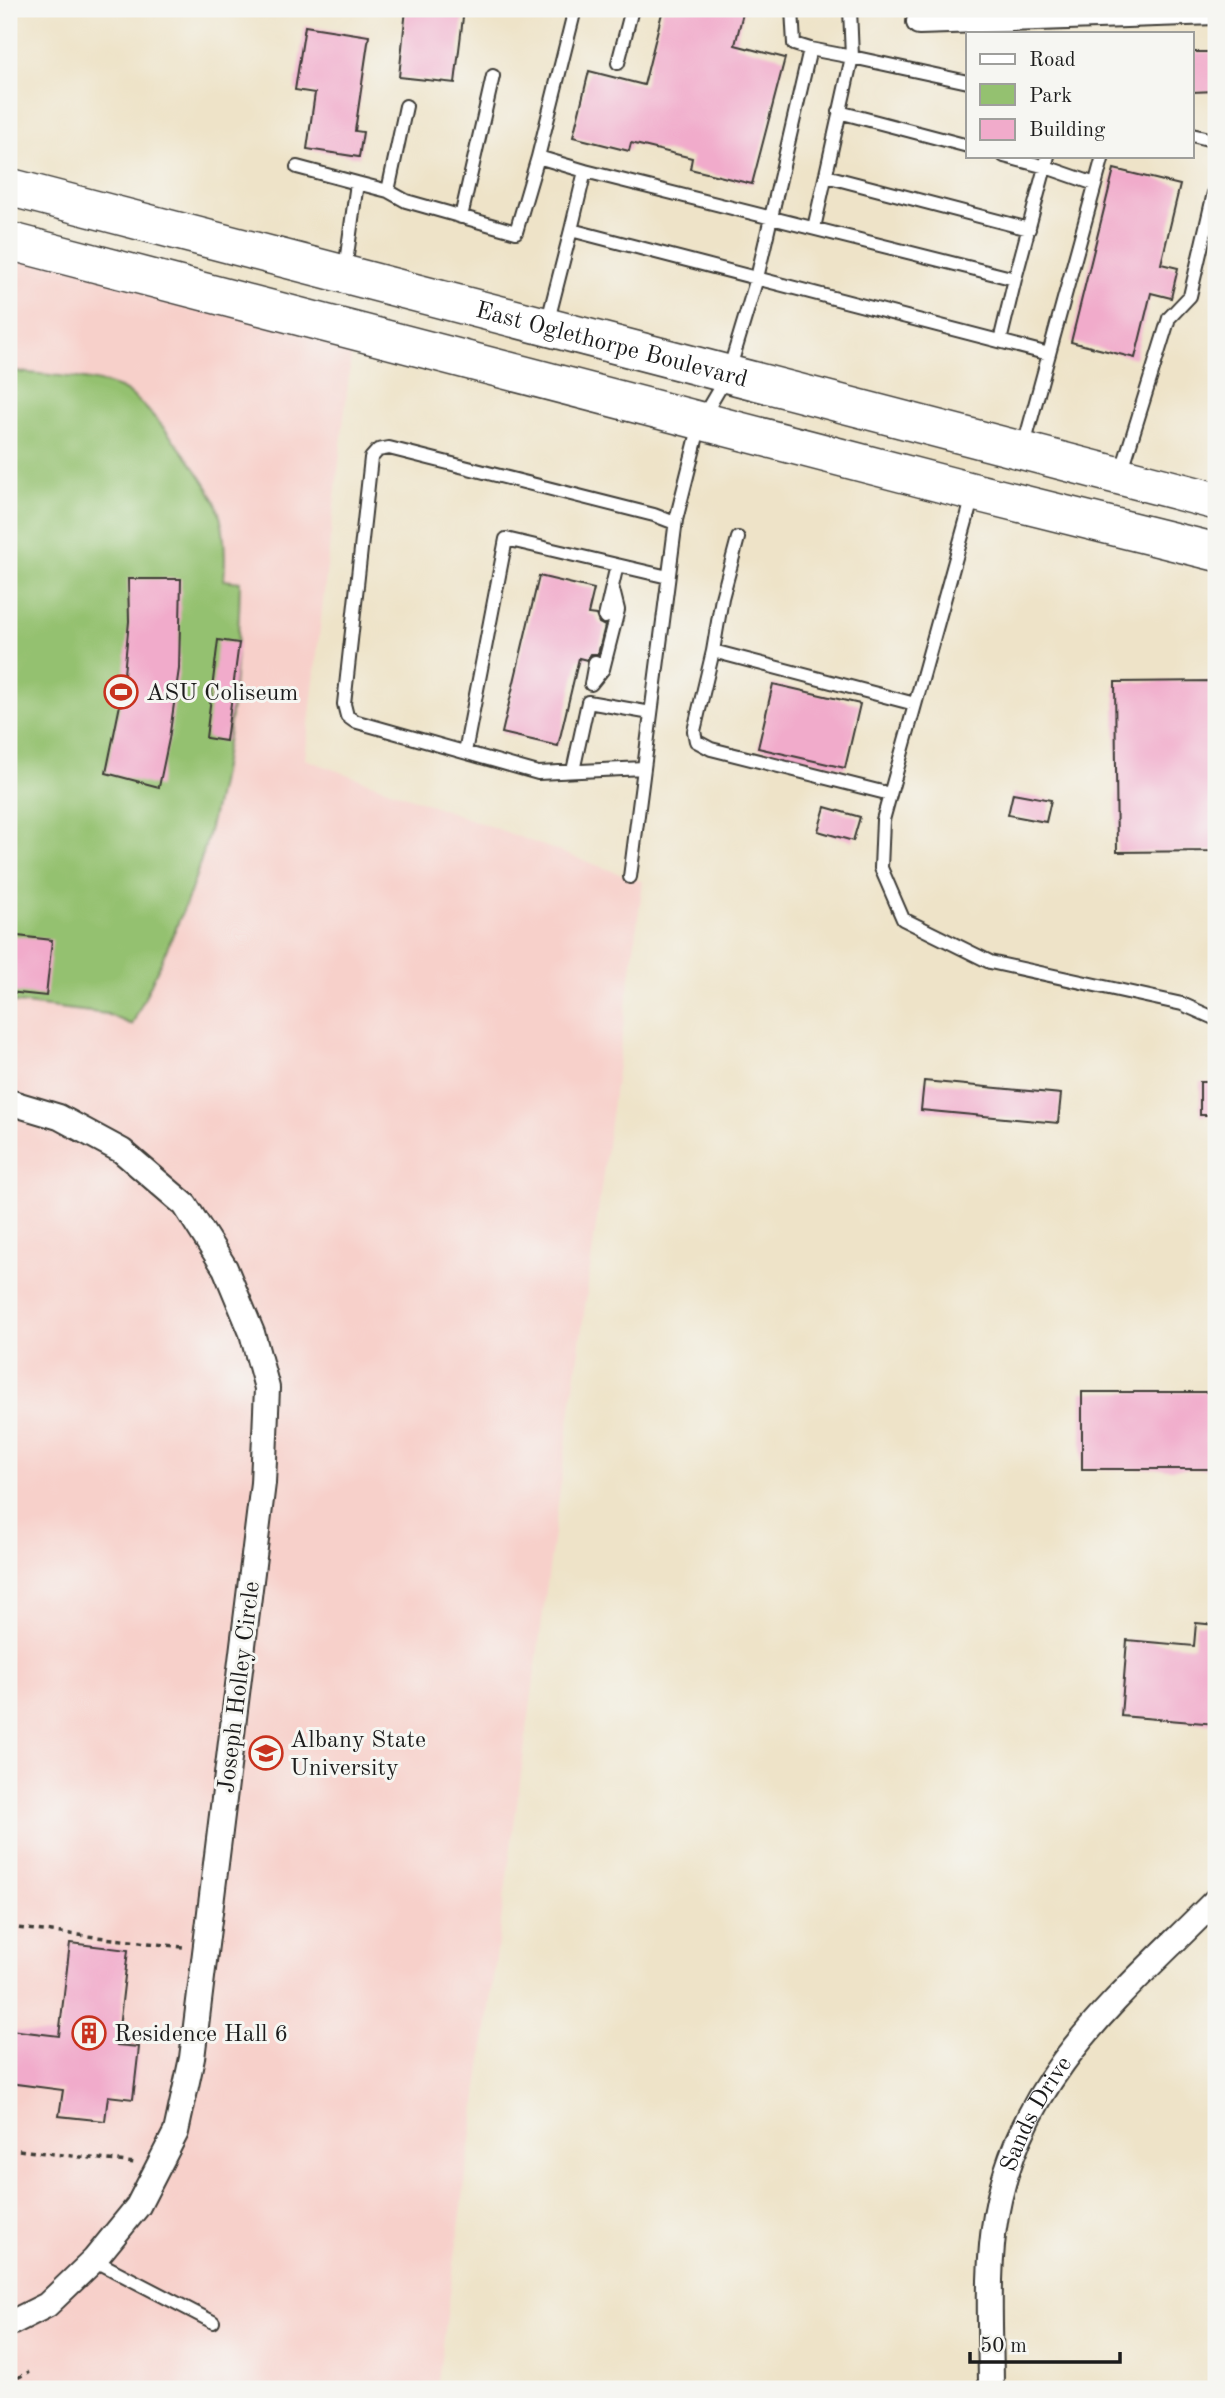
<svg xmlns="http://www.w3.org/2000/svg" width="1225" height="2398" font-family="'Old Standard TT',serif">
	<style>
		.built { fill: #f7d0ca }
		.green { fill: #94c170; stroke: #586e46; stroke-width: 2 }
		.building { fill: #f1abcb }
		.lines { fill: none; stroke-linecap: round; stroke-linejoin: round }
		.service-casing { stroke: #3c3a36; stroke-width: 16 }
		.minor-casing { stroke: #3c3a36; stroke-width: 28 }
		.primary-casing { stroke: #3c3a36; stroke-width: 40 }
		.path { stroke: #3c3a36; stroke-width: 3.5; stroke-dasharray: 5 5; stroke-linecap: butt }
		.service { stroke: #fff; stroke-width: 12 }
		.minor { stroke: #fff; stroke-width: 24 }
		.primary { stroke: #fff; stroke-width: 37 }
		.labels { text-anchor: middle; stroke-width: 6; stroke-linejoin: round; paint-order: stroke }
		.street-label { font-size: 24px; fill: #1c1c1c; stroke: #f6f6f2 }
		.poi-label { font-size: 24px; fill: #1c1c1c; stroke: #f6f6f2; text-anchor: start }
	</style>
	<rect width="100%" height="100%" fill="#f6f6f2"/>
	<filter id="ink" filterUnits="userSpaceOnUse"><feTurbulence type="fractalNoise" baseFrequency=".0143" numOctaves="2"/><feDisplacementMap in="SourceGraphic" scale="14" xChannelSelector="R" yChannelSelector="G"/><feConvolveMatrix kernelMatrix="1 2 1 2 8 2 1 2 1" color-interpolation-filters="sRGB"/></filter>
	<filter id="wash" filterUnits="userSpaceOnUse"><feTurbulence type="fractalNoise" baseFrequency=".00686" numOctaves="4" result="noise"/><feDisplacementMap in="SourceGraphic" scale="28" xChannelSelector="R" yChannelSelector="G"/><feGaussianBlur stdDeviation="1.57" result="paint"/><feColorMatrix in="noise" values="0 0 0 0 0 0 0 0 0 0 0 0 0 0 0 0 0 1.4 0 .05"/><feComposite in="paint" operator="in"/></filter>
	<g filter="url(#wash)">
		<rect width="100%" height="100%" fill="#eee3c8"/>
		<!-- built -->
		<path class="built" d="M 9,248 L 353,340 L 305,759 L 643,882 L 437,2389 L 9,2389 Z"/>
		<!-- green -->
		<path class="green" d="M 9,371 C 41,375 90,376 120,388 C 146,399 207,479 217,506 C 225,529 226,557 224,580 L 240,582 C 238,684 225,796 190,893 C 173,938 152,982 132,1025 L 107,1014 L 9,1002 Z"/>
		<g id="blocks">
			<!-- building -->
			<path class="building" d="M 406,9 L 464,9 L 455,83 L 399,77 Z
				M 663,9 L 744,9 L 735,45 L 785,58 L 752,184 L 690,169 L 692,158 L 631,143 L 629,151 L 573,137 L 589,71 L 644,85 Z
				M 305,26 L 369,36 L 355,131 L 363,132 L 359,157 L 307,149 L 315,93 L 295,90 Z
				M 1192,52 L 1216,52 L 1216,91 L 1192,92 Z
				M 1114,169 L 1180,185 L 1161,264 L 1178,268 L 1171,298 L 1151,293 L 1135,358 L 1071,342 Z
				M 539,576 L 594,589 L 588,614 L 596,615 L 599,623 L 605,626 L 598,654 L 591,654 L 587,660 L 579,658 L 558,746 L 502,733 Z
				M 128,579 L 181,579 L 179,669 L 169,739 L 159,787 L 106,773 L 122,695 L 129,621 Z
				M 218,640 L 239,643 L 226,741 L 206,738 Z
				M 1216,681 L 1216,851 L 1117,852 L 1115,682 Z
				M 773,684 L 860,704 L 845,768 L 758,748 Z
				M 1013,793 L 1051,800 L 1046,822 L 1008,815 Z
				M 825,807 L 860,817 L 853,841 L 818,831 Z
				M 9,935 L 52,940 L 46,996 L 9,992 Z
				M 924,1081 L 1061,1094 L 1058,1123 L 921,1110 Z
				M 1200,1082 L 1216,1082 L 1216,1115 L 1200,1115 Z
				M 1082,1392 L 1216,1392 L 1216,1469 L 1082,1469 Z
				M 1196,1623 L 1216,1625 L 1216,1724 L 1121,1716 L 1127,1640 L 1194,1646 Z
				M 70,1943 L 128,1950 L 117,2045 L 139,2047 L 133,2099 L 108,2096 L 105,2121 L 59,2116 L 63,2090 L 9,2083 L 9,2030 L 59,2036 Z"/>
		</g>
	</g>
	<g filter="url(#ink)">
		<use href="#blocks" fill-opacity="0" stroke="#3c3a36" stroke-width="2"/>
		<g class="lines">
			<defs>
				<path id="service" d="M 792,9 L 794,44 L 810,49
					M 618,63 L 632,9
					M 839,112 L 968,146
					M 1192,135 L 1216,141
					M 1004,156 L 1046,167 L 1095,184
					M 297,167 L 357,183
					M 585,171 L 1015,279 L 1000,341
					M 826,176 L 1029,229
					M 388,191 L 406,201 L 516,232 L 538,157
					M 461,217 L 493,76
					M 814,228 L 852,57 L 968,82
					M 571,230 L 585,171 L 538,157 L 575,9
					M 345,270 L 357,183 L 388,191 L 406,106
					M 1015,279 L 1048,156
					M 547,324 L 571,230 L 1049,354
					M 1023,449 L 1103,156
					M 1121,473 L 1169,318 L 1190,296 L 1216,184
					M 973,496 L 883,820 L 881,868 L 903,919 L 990,962 L 1182,1004 L 1216,1019
					M 738,538 L 722,598 L 713,651 L 915,704
					M 605,617 L 617,565
					M 713,651 L 694,731 L 696,741 L 711,749 L 890,794
					M 591,684 L 603,669 L 618,610 L 612,586
					M 591,684 L 595,662
					M 465,752 L 506,539 L 668,577
					M 644,768 L 538,773 L 354,721 L 347,716 L 344,704 L 371,458 L 378,450 L 389,448 L 654,515 L 675,523
					M 573,771 L 588,702 L 651,713
					M 630,877 L 676,520 L 701,420 L 728,374 L 757,278 L 810,49 L 852,57 L 850,9
					M 94,2260 L 213,2322"/>
				<g id="minor">
					<path d="M 919,22 L 1216,12"/>
					<path d="M 9,1102 L 59,1117 L 122,1151 L 185,1205 L 225,1268 L 252,1333 L 267,1388 L 263,1483 L 192,2058 L 176,2132 L 138,2206 L 94,2260 L 47,2305 L 9,2324"/>
					<path id="s1" d="M 991,2389 C 991,2332 986,2271 996,2215 C 1021,2074 1121,1996 1216,1900"/>
				</g>
				<g id="primary">
					<path id="s2" d="M 9,187 L 1216,501"/>
					<path d="M 9,241 L 974,492 L 1216,552"/>
				</g>
			</defs>
			<!-- service casing -->
			<use href="#service" class="service-casing"/>
			<!-- minor casing -->
			<use href="#minor" class="minor-casing"/>
			<!-- primary casing -->
			<use href="#primary" class="primary-casing"/>
			<!-- path -->
			<path class="path" d="M 9,1927 L 183,1947
				M 9,2149 L 136,2163
				M 9,2382 L 29,2372"/>
			<!-- service -->
			<use href="#service" class="service"/>
			<!-- minor -->
			<use href="#minor" class="minor"/>
			<!-- primary -->
			<use href="#primary" class="primary"/>
		</g>
	</g>
	<!-- icons -->
	<defs>
		<symbol id="stadium-ring" viewBox="-11 -11 22 22"><circle r="9.5" fill="#f6f6f2" stroke="#c8321e" stroke-width="1.5"/><path d="M0-5a6.5 5 0 1 0 0 10a6.5 5 0 1 0 0-10ZM-3.5-1.8h7v3.6h-7Z" fill="#c8321e"/></symbol>
		<symbol id="university-ring" viewBox="-11 -11 22 22"><circle r="9.5" fill="#f6f6f2" stroke="#c8321e" stroke-width="1.5"/><path d="M0-5L7-2L0 1L-7-2ZM-4 1L0 2.5L4 1V4Q0 6-4 4Z" fill="#c8321e"/></symbol>
		<symbol id="building-ring" viewBox="-11 -11 22 22"><circle r="9.5" fill="#f6f6f2" stroke="#c8321e" stroke-width="1.5"/><path d="M-4-6H4V6H1V3H-1V6H-4ZM-2.5-4.3h1.7v1.8h-1.7ZM.8-4.3h1.7v1.8H.8ZM-2.5-1h1.7V.8h-1.7ZM.8-1h1.7V.8H.8Z" fill="#c8321e"/></symbol>
	</defs>
	<g fill-rule="evenodd">
		<use href="#stadium-ring" x="102" y="673" width="38" height="38"/>
		<use href="#university-ring" x="247" y="1734" width="38" height="38"/>
		<use href="#building-ring" x="70" y="2014" width="38" height="38"/>
	</g>
	<g class="labels">
		<!-- street labels -->
		<g class="street-label">
			<text dy="8" stroke="none"><textPath href="#s2" startOffset="623">East Oglethorpe Boulevard</textPath></text>
			<text transform="translate(238 1687) rotate(-83)" y="8">Joseph Holley Circle</text>
			<text dy="8" stroke="none"><textPath href="#s1" startOffset="284">Sands Drive</textPath></text>
		</g>
		<!-- poi labels -->
		<g class="poi-label">
			<text x="146" y="700">ASU Coliseum</text>
			<text x="290" y="1747">Albany State<tspan x="290" dy="28">University</tspan></text>
			<text x="114" y="2041">Residence Hall 6</text>
		</g>
	</g>
	<!-- margin -->
	<rect width="1225" height="2398" fill="none" stroke="#f6f6f2" stroke-width="35"/>
	<!-- legend -->
	<rect x="966" y="32" width="228" height="126" fill="#f6f6f2" stroke="#9f9f9c" stroke-width="2"/>
	<rect x="980" y="54" width="35" height="10" fill="#ffffff" stroke="#9f9f9c" stroke-width="2"/>
	<text x="1029" y="66" font-size="21" fill="#1c1c1c">Road</text>
	<rect x="980" y="84" width="35" height="21" fill="#94c170" stroke="#9f9f9c" stroke-width="2"/>
	<text x="1029" y="102" font-size="21" fill="#1c1c1c">Park</text>
	<rect x="980" y="119" width="35" height="21" fill="#f1abcb" stroke="#9f9f9c" stroke-width="2"/>
	<text x="1029" y="136" font-size="21" fill="#1c1c1c">Building</text>
	<!-- scale -->
	<path d="M970 2352v10h150v-10" fill="none" stroke="#1c1c1c" stroke-width="3.5"/>
	<text x="980" y="2352" font-size="21" fill="#1c1c1c" stroke="#f6f6f2" stroke-width="5" paint-order="stroke">50 m</text>
</svg>
